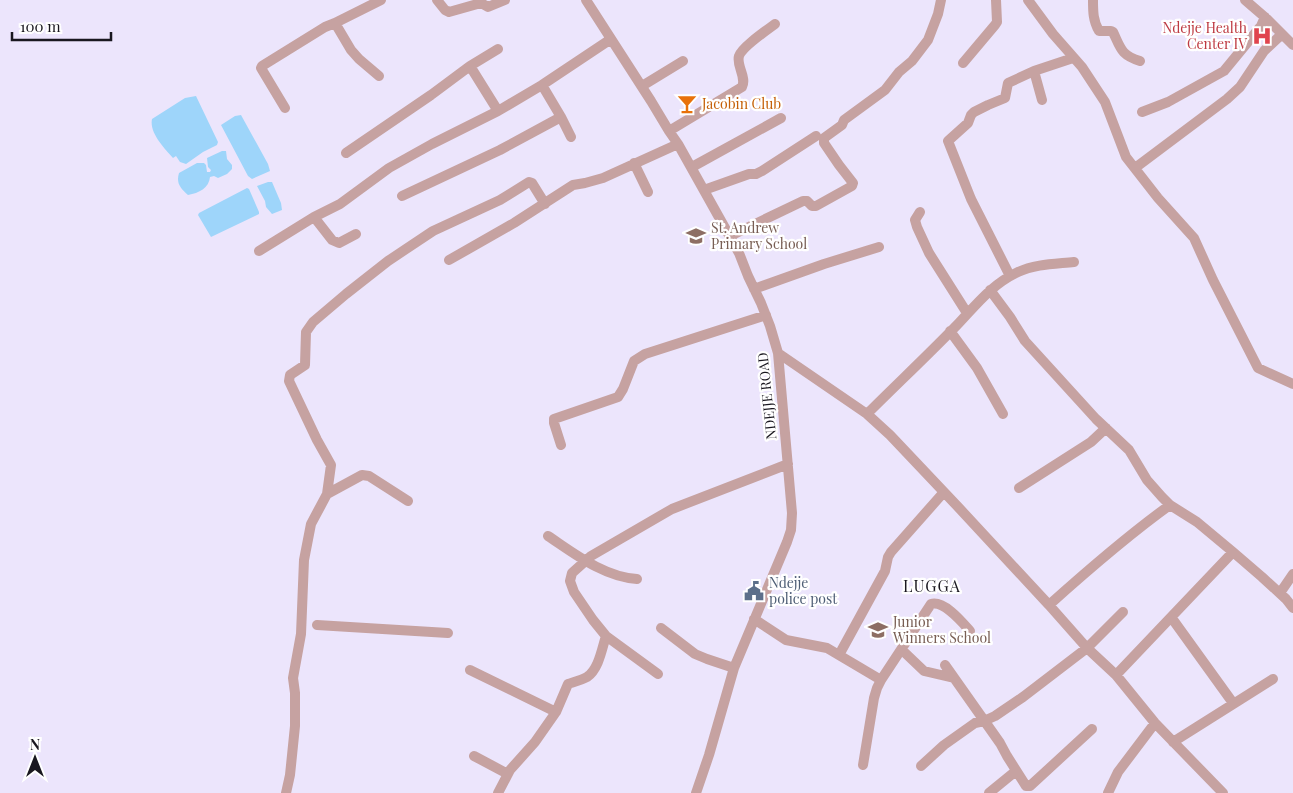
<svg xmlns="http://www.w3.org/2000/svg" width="1293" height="793" font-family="'Playfair Display',serif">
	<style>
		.water { fill: #9ed5fa }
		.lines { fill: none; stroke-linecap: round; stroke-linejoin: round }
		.minor { stroke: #c6a2a1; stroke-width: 10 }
		.labels { text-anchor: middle; stroke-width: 4.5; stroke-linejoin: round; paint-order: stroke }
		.health-label { font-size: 14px; fill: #be3a42; stroke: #fff; text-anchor: end }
		.food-label { font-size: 14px; fill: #c56008; stroke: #fff; text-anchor: start }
		.education-label { font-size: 14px; fill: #785e54; stroke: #fff; text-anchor: start }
		.street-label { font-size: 14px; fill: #19171f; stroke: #fff }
		.service-label { font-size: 14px; fill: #4e5e75; stroke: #fff; text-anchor: start }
		.quarter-label { font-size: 16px; letter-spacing: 1px; fill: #19171f; stroke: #fff }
	</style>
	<rect width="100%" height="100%" fill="#ece5fc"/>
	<!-- water -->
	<path class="water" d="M 196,96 L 218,142 L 217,145 L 203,152 L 186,164 L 180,162 L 176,156 L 173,158 C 165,149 149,133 152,119 L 185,98 Z
		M 241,115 L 268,164 L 270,171 L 252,179 L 248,176 L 221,125 L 235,116 Z
		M 222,151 L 226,151 L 227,159 L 232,165 L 232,169 L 227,174 L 218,178 L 214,176 L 210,177 C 209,188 199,193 188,195 C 180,188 176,183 179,173 L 197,163 L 204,163 L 206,165 L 207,172 L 210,172 L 211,170 L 208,167 L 207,158 Z
		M 268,182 L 272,182 L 281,203 L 282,210 L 272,214 L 266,207 L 265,201 L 257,186 Z
		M 247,188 L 249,189 L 259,212 L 259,214 L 211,237 L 198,215 L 199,213 Z"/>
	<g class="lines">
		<!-- minor -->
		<path class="minor" d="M 437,0 L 445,10 L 449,12 L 481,3 L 488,7 L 505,0
			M 586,0 L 651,101 L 669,131 L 678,144 L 739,253 L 748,276 L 761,303 L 770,326 L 778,353 L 792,513 L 791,530 L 787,542 L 734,668 L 709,755 L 696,793
			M 1028,0 L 1053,34 L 1082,67 L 1105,102 L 1126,157 L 1158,198 L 1194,238 L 1213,280 L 1258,368 L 1293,384
			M 1093,0 C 1093,11 1093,21 1099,31 L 1111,31 L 1113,32 C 1121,49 1121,55 1140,61
			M 1245,0 L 1267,19 L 1293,45
			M 963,63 L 995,25 L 997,22 L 996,0
			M 470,66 L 498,49
			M 1034,71 L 1042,100
			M 379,76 L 359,59 L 351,50 L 335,23 L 381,0
			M 642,86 L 683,61
			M 285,108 L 261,68 L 262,66 L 325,27 L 335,23
			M 1142,112 L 1168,102 L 1224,71 L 1261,26 L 1265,17
			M 561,117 L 571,137
			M 669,131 L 742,87 C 747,77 736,66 739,56 C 742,47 767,30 775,24
			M 346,153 L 431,95 L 470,66 L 498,111
			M 634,163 L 648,192
			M 692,167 L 781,118
			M 1135,168 L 1227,99 L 1240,87 L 1264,51 L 1281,35
			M 704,190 L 749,174 L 756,174 L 762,171 L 816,136
			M 402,196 L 500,150 L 561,117 L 542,85
			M 920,212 L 915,220 L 917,227 L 929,253 L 967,313
			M 314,217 L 332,240 L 339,243 L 356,234
			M 730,236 L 803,201 L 807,201 L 812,206 L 816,206 L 852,186 L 853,183 L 839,165 L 824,143 L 824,138 L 842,125 L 844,120 L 885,90 L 899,72 L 912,61 L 928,40 L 938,14 L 941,0
			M 259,251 L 314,217 L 340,204 L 389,168 L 432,144 L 498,111 L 542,85 L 611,39
			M 449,260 L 514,223 L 573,185 L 585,183 L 603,178 L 678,144
			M 1010,276 L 971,199 L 948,141 L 968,123 L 971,115 L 974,112 L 988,105 L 1005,98 L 1008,83 L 1034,71 L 1073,58
			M 754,289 L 824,264 L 879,247
			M 990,290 L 1010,317 L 1025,341 L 1096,419 L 1129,450 L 1147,480 L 1162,497 L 1170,505 L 1197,522 L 1233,552 L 1262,577 L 1286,599 L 1293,608
			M 950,331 L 977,368 L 1003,414
			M 778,353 L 867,414 L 890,435 L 960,509 L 1049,605 L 1087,648 L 1116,675 L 1155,723 L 1223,793
			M 867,414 C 897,384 928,355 957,325 C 976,305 992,284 1018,272 C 1035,264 1055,264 1074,262
			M 561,445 L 554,423 L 554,419 L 618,397 L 623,389 L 634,361 L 645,354 L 766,315
			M 1019,488 L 1091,442 L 1106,428
			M 327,494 L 362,475 L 369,476 L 408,501
			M 548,536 C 575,554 604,577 637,579
			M 1280,593 L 1293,574
			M 1049,605 C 1088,570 1127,536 1170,505
			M 1171,617 L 1233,703
			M 754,619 L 786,640 L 827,648 L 881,680 L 877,688 L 874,698 L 863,765
			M 317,625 L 448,633
			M 661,628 L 695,654 L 707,659 L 734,668
			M 902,650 L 924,671 L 954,678
			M 839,655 L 885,571 L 888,557 L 891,552 L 944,492
			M 945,665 L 1000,743 L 1007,756 L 1026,786 L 1030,786 L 1092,729
			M 470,670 L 556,712
			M 658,674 L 606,636 L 593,620 L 574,592 L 570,581 L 572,573 L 591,556 L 672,509 L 788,464
			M 1116,675 L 1233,552
			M 881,680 L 931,604 C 944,600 962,622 970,631
			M 1173,742 L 1273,679
			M 474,756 L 508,774
			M 921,766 L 944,745 L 975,723 L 984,721 L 995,716 L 1023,697 L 1087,648 L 1123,612
			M 286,793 L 290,775 L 295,726 L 295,693 L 293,678 L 301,634 L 304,560 L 311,524 L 327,494 L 331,465 L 317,440 L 289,381 L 290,375 L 305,365 L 306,332 L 313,322 L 346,294 L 388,261 L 433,231 L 500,200 L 529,182 L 532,183 L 545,204
			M 498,793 L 510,770 L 535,742 L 556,712 L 568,684 C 574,682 582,680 587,677 C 599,669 602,648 606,636
			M 989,793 L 1016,771
			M 1108,793 L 1118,772 L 1155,723"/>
	</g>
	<!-- icons -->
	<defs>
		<symbol id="hospital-bare" viewBox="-9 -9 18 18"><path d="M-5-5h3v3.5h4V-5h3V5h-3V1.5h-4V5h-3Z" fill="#e0444e" stroke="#fff" stroke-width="2.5" paint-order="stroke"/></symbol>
		<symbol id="bar-bare" viewBox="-9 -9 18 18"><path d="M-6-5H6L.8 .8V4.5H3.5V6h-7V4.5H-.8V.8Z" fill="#e8710a" stroke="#fff" stroke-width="2.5" paint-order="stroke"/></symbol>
		<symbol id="school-bare" viewBox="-9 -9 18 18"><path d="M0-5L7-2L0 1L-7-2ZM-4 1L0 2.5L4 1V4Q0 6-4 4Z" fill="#8d6e63" stroke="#fff" stroke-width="2.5" paint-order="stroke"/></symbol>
		<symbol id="civic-bare" viewBox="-9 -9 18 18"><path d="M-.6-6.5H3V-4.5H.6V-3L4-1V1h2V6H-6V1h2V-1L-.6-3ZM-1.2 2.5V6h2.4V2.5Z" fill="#5c6f8a" stroke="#fff" stroke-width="2.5" paint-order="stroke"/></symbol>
	</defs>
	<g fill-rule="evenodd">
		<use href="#hospital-bare" x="1248" y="22" width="28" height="28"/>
		<use href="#bar-bare" x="673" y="90" width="28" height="28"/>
		<use href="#school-bare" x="682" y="222" width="28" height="28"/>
		<use href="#civic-bare" x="740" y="577" width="28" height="28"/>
		<use href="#school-bare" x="864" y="616" width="28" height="28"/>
	</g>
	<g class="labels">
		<!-- health labels -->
		<g class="health-label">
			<text x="1247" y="33">Ndejje Health<tspan x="1247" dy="16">Center IV</tspan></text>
		</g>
		<!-- food labels -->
		<g class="food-label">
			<text x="702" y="109">Jacobin Club</text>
		</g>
		<!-- education labels -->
		<g class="education-label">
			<text x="711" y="233">St. Andrew<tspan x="711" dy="16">Primary School</tspan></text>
			<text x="893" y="627">Junior<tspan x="893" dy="16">Winners School</tspan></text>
		</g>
		<!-- street labels -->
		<g class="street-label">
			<text transform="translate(767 396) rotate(-96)" y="5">NDEJJE ROAD</text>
		</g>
		<!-- service labels -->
		<g class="service-label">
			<text x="769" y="588">Ndejje<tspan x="769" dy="16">police post</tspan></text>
		</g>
		<!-- quarter labels -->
		<g class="quarter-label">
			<text x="932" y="592">LUGGA</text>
		</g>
	</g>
	<!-- north arrow -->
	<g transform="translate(35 758)" stroke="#ffffff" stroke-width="4" paint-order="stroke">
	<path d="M0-4L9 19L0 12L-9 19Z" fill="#19171f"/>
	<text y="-8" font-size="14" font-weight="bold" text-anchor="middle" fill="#19171f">N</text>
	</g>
	<!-- scale -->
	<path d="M12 32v8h99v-8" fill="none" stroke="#19171f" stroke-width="2.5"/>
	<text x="20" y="32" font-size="15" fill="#19171f" stroke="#ffffff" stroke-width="4" paint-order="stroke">100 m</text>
</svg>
